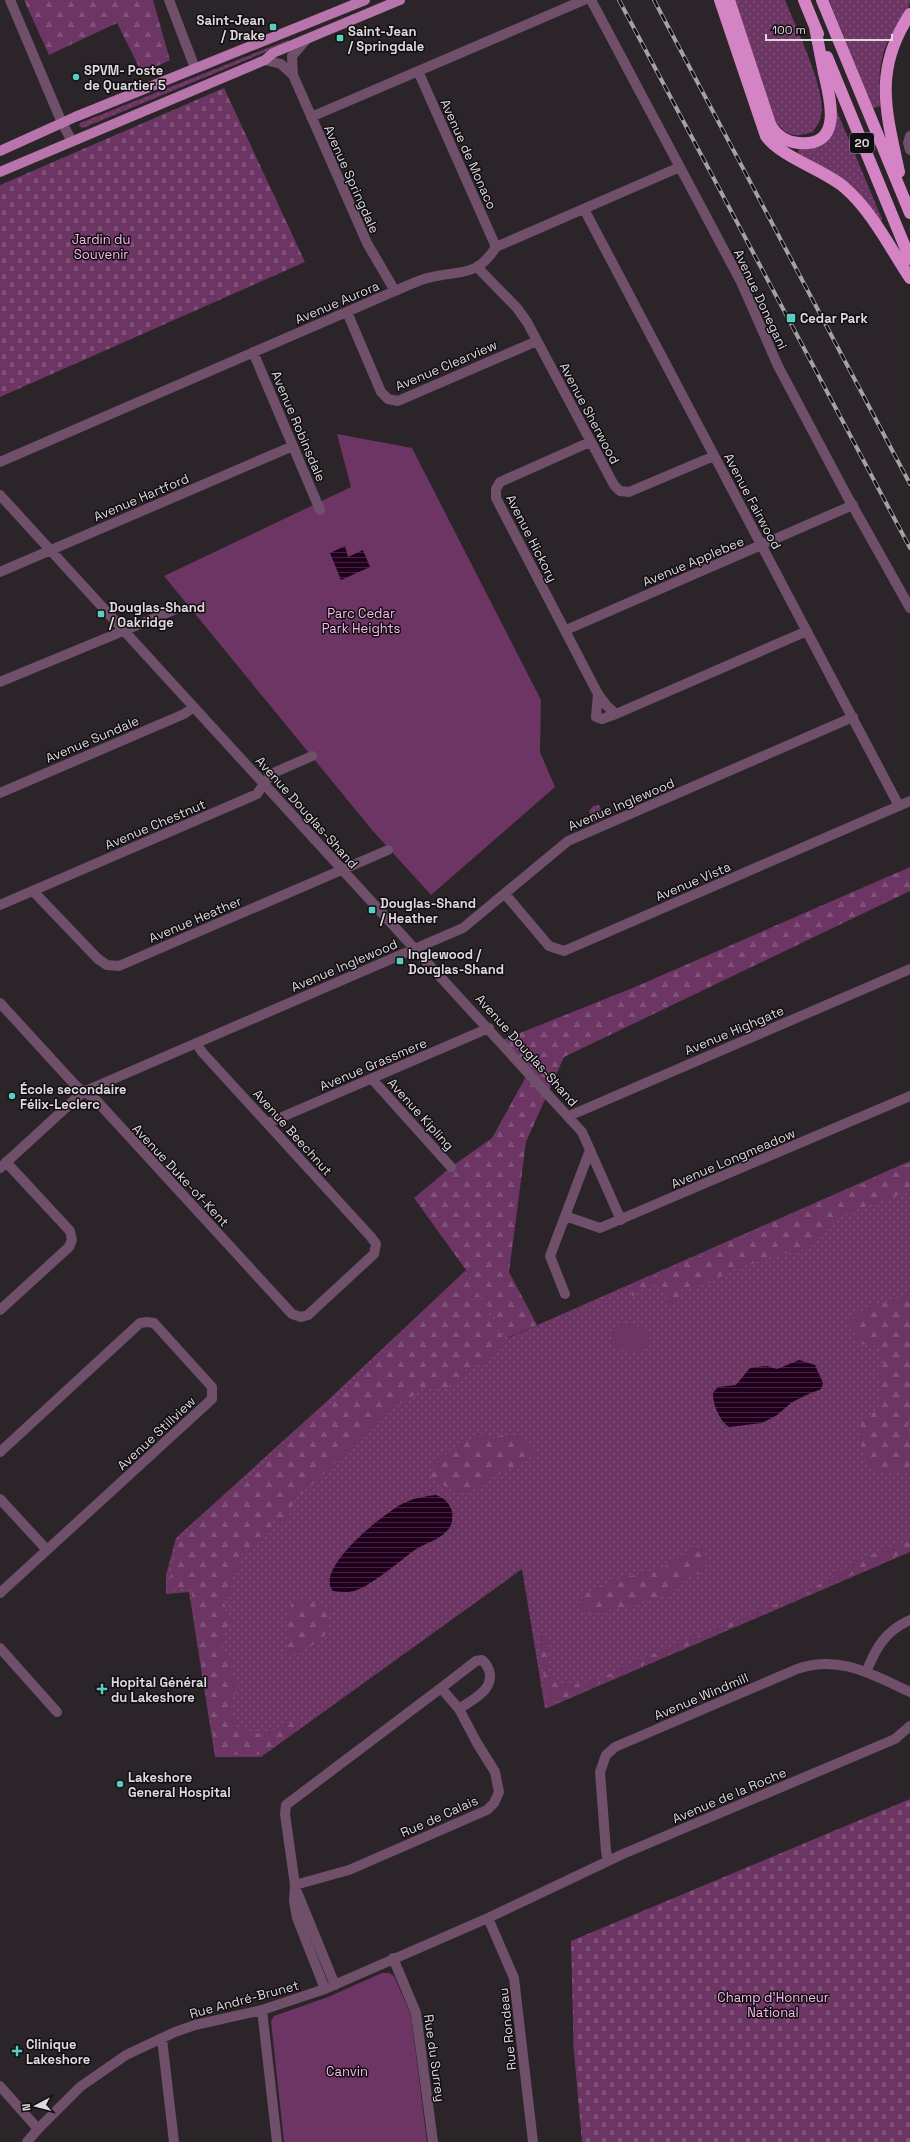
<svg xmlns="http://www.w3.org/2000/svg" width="910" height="2142" font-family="'Space Grotesk',sans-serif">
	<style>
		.grass { fill: url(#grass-dots) }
		.forest { fill: url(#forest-firs) }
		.cemetery { fill: url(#cemetery-stones) }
		.park { fill: #6c3563 }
		.water { fill: url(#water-rules) }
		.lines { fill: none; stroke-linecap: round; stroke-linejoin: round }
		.minor { stroke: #6f4f69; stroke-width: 10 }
		.major { stroke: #b775ab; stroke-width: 10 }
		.highway { stroke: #d484c5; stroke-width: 12 }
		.rail-casing { stroke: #a7a1a5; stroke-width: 4 }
		.rail { stroke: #110e11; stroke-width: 2.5; stroke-dasharray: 8; stroke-linecap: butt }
		.poi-dot { fill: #59cebf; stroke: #110e11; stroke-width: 1.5 }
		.labels { text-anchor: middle; stroke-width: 3; stroke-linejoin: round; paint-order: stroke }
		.shield { fill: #110e11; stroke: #a09ca0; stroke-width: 1 }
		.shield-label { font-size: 12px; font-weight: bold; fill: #ded9dd }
		.poi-label { font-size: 13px; font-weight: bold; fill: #ded9dd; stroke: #110e11; text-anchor: start }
		.street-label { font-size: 13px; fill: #ded9dd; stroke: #110e11 }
		.park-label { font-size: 13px; fill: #f7b9ea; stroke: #110e11 }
	</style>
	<defs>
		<pattern id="grass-dots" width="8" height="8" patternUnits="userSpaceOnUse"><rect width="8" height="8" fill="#6c3563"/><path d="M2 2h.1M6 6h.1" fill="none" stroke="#815279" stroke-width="1.8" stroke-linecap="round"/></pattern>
		<pattern id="forest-firs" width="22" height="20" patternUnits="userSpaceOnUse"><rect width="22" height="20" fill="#6c3563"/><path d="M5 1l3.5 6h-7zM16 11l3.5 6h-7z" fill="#815279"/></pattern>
		<pattern id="cemetery-stones" width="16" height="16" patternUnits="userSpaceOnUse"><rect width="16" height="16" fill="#6c3563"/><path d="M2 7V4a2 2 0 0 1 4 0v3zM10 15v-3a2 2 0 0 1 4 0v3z" fill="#815279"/></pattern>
		<pattern id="water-rules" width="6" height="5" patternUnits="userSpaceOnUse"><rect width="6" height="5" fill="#21001d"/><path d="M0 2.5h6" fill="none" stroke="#41253d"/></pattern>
	</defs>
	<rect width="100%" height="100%" fill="#2b2429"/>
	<!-- grass -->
	<path class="grass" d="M 735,0 L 785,0 C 795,26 827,90 821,116 C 820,122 816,127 813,132 C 794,138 787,136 775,121 Z
		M 829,0 L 910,0 C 910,11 894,30 888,41 C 878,62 879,84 880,106 L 873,108 Z
		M 288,40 L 289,42 L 263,53 L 83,128 L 79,126 L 80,123 Z
		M 836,109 L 882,219 L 881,222 L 798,153 L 799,149 L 814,146 Z
		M 599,805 L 605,818 L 593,823 L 589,811 L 593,806 Z
		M 910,1161 L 910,1552 L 545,1709 L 522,1569 L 261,1757 L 215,1757 L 189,1592 L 166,1594 L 166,1575 L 176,1538 L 326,1402 L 466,1270 L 508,1338 Z"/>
	<!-- forest -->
	<path class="forest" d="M 24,0 L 153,0 L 170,60 L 142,73 L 117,23 L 49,55 Z
		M 910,867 L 910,891 L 564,1057 L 526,1142 L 509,1272 L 537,1325 L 507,1338 L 466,1270 L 414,1198 L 451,1167 L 492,1138 L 529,1071 L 500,1041 L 635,987 Z
		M 910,1163 L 910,1187 L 890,1200 L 882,1200 L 843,1215 L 829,1226 L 808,1249 L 778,1255 L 733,1270 L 707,1284 L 680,1290 L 680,1301 L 669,1304 L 663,1288 L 658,1284 L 644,1288 L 633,1297 L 629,1287 Z
		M 466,1273 L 504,1340 L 501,1349 L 482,1363 L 468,1368 L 462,1376 L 449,1387 L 423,1388 L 403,1403 L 394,1405 L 315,1482 L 294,1500 C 288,1516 294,1516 277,1525 L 274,1519 L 271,1528 L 239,1557 L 239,1565 L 233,1574 L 234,1584 L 224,1602 L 226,1610 L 233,1620 C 231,1626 227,1628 224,1633 C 218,1647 228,1655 233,1666 L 230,1674 L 239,1688 L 232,1698 L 233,1716 L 236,1726 C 255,1741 275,1731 294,1720 L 302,1724 L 261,1754 L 216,1755 L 191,1589 L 168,1590 L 178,1540 L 368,1369 Z
		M 910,1294 L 910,1416 L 908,1424 L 910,1466 C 895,1476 878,1477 867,1461 C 860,1451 861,1436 861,1424 L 869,1415 L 878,1408 L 883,1389 L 877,1371 L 884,1362 L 879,1347 L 859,1344 L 849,1321 L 867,1307 L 891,1301 Z
		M 502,1435 L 517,1435 L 524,1442 L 535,1449 L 535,1454 L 521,1464 L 505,1470 L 471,1491 L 453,1491 L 430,1477 C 430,1461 464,1439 478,1437 C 490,1435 490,1441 502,1435 Z
		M 910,1538 L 910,1550 L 547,1706 L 539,1637 L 544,1637 L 547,1639 L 549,1674 L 556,1683 L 581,1684 L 596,1680 L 689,1638 L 697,1637 L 793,1597 L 802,1591 L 815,1587 L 866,1556 L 890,1548 Z
		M 696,1548 L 704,1549 L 707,1564 L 705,1572 L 687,1577 L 673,1591 L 659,1599 L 599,1613 C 593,1613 588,1614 584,1610 C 560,1588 657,1571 664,1567 C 675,1560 684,1553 696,1548 Z
		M 301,1598 C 312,1597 320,1609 332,1610 L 327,1620 L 327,1633 C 315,1644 300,1656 283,1654 L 289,1644 L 285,1626 L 291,1604 Z"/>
	<!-- cemetery -->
	<path class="cemetery" d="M 224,88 L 305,262 L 0,397 L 0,185 Z
		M 910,1799 L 910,2142 L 582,2142 L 574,2052 L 574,2060 L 571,1941 Z"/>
	<!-- park -->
	<path class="park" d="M 337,434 L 412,448 L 541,700 L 540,752 L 555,787 L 431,895 L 372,830 L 164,576 L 351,487 Z
		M 622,1324 C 636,1322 653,1330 650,1345 C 639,1356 610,1353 612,1334 Z
		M 382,1973 L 389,1973 L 394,1976 L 411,2015 L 427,2142 L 284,2142 L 271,2021 L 274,2016 L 328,1997 Z"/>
	<!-- water -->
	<path class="water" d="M 345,546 L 348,557 L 363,550 L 370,567 L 341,580 L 330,553 Z
		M 799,1360 L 815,1365 L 823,1383 L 821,1389 L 804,1396 L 791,1403 L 777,1415 L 762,1423 L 729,1427 C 719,1420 713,1405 713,1393 L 718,1387 L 736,1385 L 750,1368 L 767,1366 L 777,1369 Z
		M 436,1495 C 444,1498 450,1503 452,1512 C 456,1538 427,1540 412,1552 C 399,1562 371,1585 357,1590 C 349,1593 341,1592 333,1591 C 313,1569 387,1510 406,1502 C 415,1498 426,1496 436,1495 Z"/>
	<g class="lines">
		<!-- minor -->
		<path class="minor" d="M 10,0 L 62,123 L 72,141
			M 169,0 L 195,68
			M 591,0 L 741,282 L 778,366 L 846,494 L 910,608
			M 306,40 L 292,56 L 293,75 L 367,243 L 395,291
			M 265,60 L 281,64 L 293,75
			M 418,71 L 496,247
			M 311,117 L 584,0
			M 910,136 L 908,143 L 910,150
			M 584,209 L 899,806
			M 477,267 L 517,308 L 527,322 L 614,485 L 620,491 L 629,492 L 714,456
			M 347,312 L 381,392 L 388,399 L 398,401 L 537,341
			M 253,352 L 320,510
			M 590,442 L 500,482 L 496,489 L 496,498 L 598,694 L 596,717 L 602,719 L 616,714 L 807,631
			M 0,462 L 395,291 C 407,286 420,279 432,277 C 462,270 477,277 496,247 L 680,167
			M 0,495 L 582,1132 L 590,1150 L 550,1256 L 565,1294
			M 0,572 L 293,446
			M 566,630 L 853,505
			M 0,682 L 174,610
			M 598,694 L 607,706 L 616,714
			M 0,793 L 184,714 L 194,707
			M 33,891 L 98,959 L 107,965 L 119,966 L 388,850
			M 505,894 L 549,946 L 564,951 L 910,801
			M 0,905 L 257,794 L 271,774 L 312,756
			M 0,1003 L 77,1087 L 94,1098 L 292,1314 L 301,1317 L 308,1315 L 374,1254 L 376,1244 L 371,1237 L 202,1052 L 196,1043
			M 372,1079 L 451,1167
			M 569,1116 L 910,969
			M 268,1123 L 489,1028
			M 590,1150 L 621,1220
			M 0,1168 L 83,1092 L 463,928 L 568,841 L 853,717
			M 565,1216 L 600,1228 L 910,1096
			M 0,1310 L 69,1247 L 72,1240 L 70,1231 L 6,1162
			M 0,1452 L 140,1323 L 147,1322 L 154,1323 L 212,1387 L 212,1399 L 0,1593
			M 0,1499 L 47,1550
			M 0,1648 L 57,1712
			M 866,1672 C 876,1648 885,1631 910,1620
			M 441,1688 L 476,1661 L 482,1660 C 486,1663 487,1665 489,1670 C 495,1690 473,1699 459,1709
			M 608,1861 L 606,1851 L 600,1772 L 606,1755 L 615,1747 L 797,1669 C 839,1654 873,1675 910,1692
			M 295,1885 L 349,1870 L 487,1810 L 494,1803 L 499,1792 L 495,1772 L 477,1743 L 459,1709 L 441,1688 L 286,1805 L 285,1814 L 295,1885 L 294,1901 L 297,1918 L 325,1989
			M 295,1887 L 335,1985
			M 488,1918 L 514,1978 L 533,2142
			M 393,1958 L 416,2013 L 433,2142
			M 262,2010 L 277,2142
			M 162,2039 L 174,2142
			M 0,2086 L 38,2129
			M 27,2142 L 38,2129 L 80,2087 L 126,2055 L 175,2032 L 195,2025 L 262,2010 L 325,1989 L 488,1918 L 623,1854 L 895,1739 L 910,1726"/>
		<!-- major -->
		<path class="major" d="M 0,151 L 75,117 L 365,0
			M 0,172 L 265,60 L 273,53 L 400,0"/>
		<!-- highway -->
		<path class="highway" d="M 720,0 L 766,136 C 781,157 822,169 844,187 C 872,211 890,248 910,278
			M 729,0 L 770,124 C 776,135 786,142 799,143 C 844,147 830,98 824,73 C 821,58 818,42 815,27
			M 804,0 L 818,34
			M 822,0 L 910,213
			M 827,57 L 910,259
			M 899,172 C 886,111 873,70 910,14"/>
		<defs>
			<path id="rail" d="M 619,0 L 910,548
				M 654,0 L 910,484"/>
		</defs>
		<!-- rail casing -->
		<use href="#rail" class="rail-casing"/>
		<!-- rail -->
		<use href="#rail" class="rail"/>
	</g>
	<!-- markers -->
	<g class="poi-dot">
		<rect x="269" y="23" width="8" height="8" rx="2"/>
		<rect x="336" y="34" width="8" height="8" rx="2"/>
		<circle cx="76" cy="77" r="4"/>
		<rect x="786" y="313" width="10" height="10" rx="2"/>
		<rect x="97" y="610" width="8" height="8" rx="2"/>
		<rect x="368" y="906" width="8" height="8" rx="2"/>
		<rect x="396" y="957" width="8" height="8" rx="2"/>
		<circle cx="12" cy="1096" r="4"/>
		<path d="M100 1683h4v4h4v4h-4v4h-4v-4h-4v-4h4z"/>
		<circle cx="120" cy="1784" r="4"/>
		<path d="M15 2045h4v4h4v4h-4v4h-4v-4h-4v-4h4z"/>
	</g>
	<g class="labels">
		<!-- shield labels -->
		<rect class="shield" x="850" y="133" width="24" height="20" rx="3"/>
		<g class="shield-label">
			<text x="862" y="147">20</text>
		</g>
		<!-- poi labels -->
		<g class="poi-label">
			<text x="265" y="25" text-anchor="end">Saint-Jean<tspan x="265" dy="15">/ Drake</tspan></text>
			<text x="348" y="36">Saint-Jean<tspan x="348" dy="15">/ Springdale</tspan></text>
			<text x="84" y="75">SPVM- Poste<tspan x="84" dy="15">de Quartier 5</tspan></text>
			<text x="800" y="323">Cedar Park</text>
			<text x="109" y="612">Douglas-Shand<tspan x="109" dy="15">/ Oakridge</tspan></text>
			<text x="380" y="908">Douglas-Shand<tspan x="380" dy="15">/ Heather</tspan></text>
			<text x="408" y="959">Inglewood /<tspan x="408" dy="15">Douglas-Shand</tspan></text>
			<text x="20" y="1094">École secondaire<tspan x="20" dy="15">Félix-Leclerc</tspan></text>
			<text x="111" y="1687">Hopital Général<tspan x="111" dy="15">du Lakeshore</tspan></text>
			<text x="128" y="1782">Lakeshore<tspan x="128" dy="15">General Hospital</tspan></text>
			<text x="26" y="2049">Clinique<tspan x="26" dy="15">Lakeshore</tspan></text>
		</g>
		<!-- street labels -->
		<g class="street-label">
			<text transform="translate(469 154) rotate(66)" y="5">Avenue de Monaco</text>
			<text transform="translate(352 179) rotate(66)" y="5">Avenue Springdale</text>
			<text transform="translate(761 299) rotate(65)" y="5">Avenue Donegani</text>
			<text transform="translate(337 302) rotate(-23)" y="5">Avenue Aurora</text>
			<text transform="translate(446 365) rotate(-23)" y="5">Avenue Clearview</text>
			<text transform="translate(590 413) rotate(62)" y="5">Avenue Sherwood</text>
			<text transform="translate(299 426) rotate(67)" y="5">Avenue Robinsdale</text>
			<text transform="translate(141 497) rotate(-23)" y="5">Avenue Hartford</text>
			<text transform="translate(753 501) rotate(62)" y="5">Avenue Fairwood</text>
			<text transform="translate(532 538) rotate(63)" y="5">Avenue Hickory</text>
			<text transform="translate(693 561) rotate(-23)" y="5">Avenue Applebee</text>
			<text transform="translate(92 739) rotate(-23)" y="5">Avenue Sundale</text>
			<text transform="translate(621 804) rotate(-23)" y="5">Avenue Inglewood</text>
			<text transform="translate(307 812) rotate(48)" y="5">Avenue Douglas-Shand</text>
			<text transform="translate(155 824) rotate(-23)" y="5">Avenue Chestnut</text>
			<text transform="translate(693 881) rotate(-23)" y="5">Avenue Vista</text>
			<text transform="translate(195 919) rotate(-23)" y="5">Avenue Heather</text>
			<text transform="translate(344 965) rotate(-23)" y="5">Avenue Inglewood</text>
			<text transform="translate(734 1030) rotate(-23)" y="5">Avenue Highgate</text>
			<text transform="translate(527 1050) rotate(48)" y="5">Avenue Douglas-Shand</text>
			<text transform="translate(373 1064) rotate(-23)" y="5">Avenue Grassmere</text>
			<text transform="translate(421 1114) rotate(48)" y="5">Avenue Kipling</text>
			<text transform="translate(293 1132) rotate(48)" y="5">Avenue Beechnut</text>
			<text transform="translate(733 1158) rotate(-23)" y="5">Avenue Longmeadow</text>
			<text transform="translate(181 1175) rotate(47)" y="5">Avenue Duke-of-Kent</text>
			<text transform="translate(156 1433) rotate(-43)" y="5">Avenue Stillview</text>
			<text transform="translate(701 1696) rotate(-23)" y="5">Avenue Windmill</text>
			<text transform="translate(729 1795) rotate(-23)" y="5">Avenue de la Roche</text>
			<text transform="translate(439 1816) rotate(-24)" y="5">Rue de Calais</text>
			<text transform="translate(244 1999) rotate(-15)" y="5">Rue André-Brunet</text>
			<text transform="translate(507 2029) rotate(-96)" y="5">Rue Rondeau</text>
			<text transform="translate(435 2058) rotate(82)" y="5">Rue du Surrey</text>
		</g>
		<!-- park labels -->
		<g class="park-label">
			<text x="101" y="244">Jardin du<tspan x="101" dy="15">Souvenir</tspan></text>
			<text x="361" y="618">Parc Cedar<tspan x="361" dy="15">Park Heights</tspan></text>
			<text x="773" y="2002">Champ d'Honneur<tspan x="773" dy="15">National</tspan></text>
			<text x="347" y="2076">Canvin</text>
		</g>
	</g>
	<!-- north arrow -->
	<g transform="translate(36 2106) rotate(263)" stroke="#110e11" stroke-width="3" paint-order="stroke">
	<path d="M0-3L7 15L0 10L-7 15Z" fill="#ded9dd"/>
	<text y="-6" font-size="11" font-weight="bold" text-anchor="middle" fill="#ded9dd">N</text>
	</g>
	<!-- scale -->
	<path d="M766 34v6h126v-6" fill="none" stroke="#ded9dd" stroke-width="2"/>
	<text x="772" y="34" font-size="12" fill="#ded9dd" stroke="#110e11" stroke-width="3" paint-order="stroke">100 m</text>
</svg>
